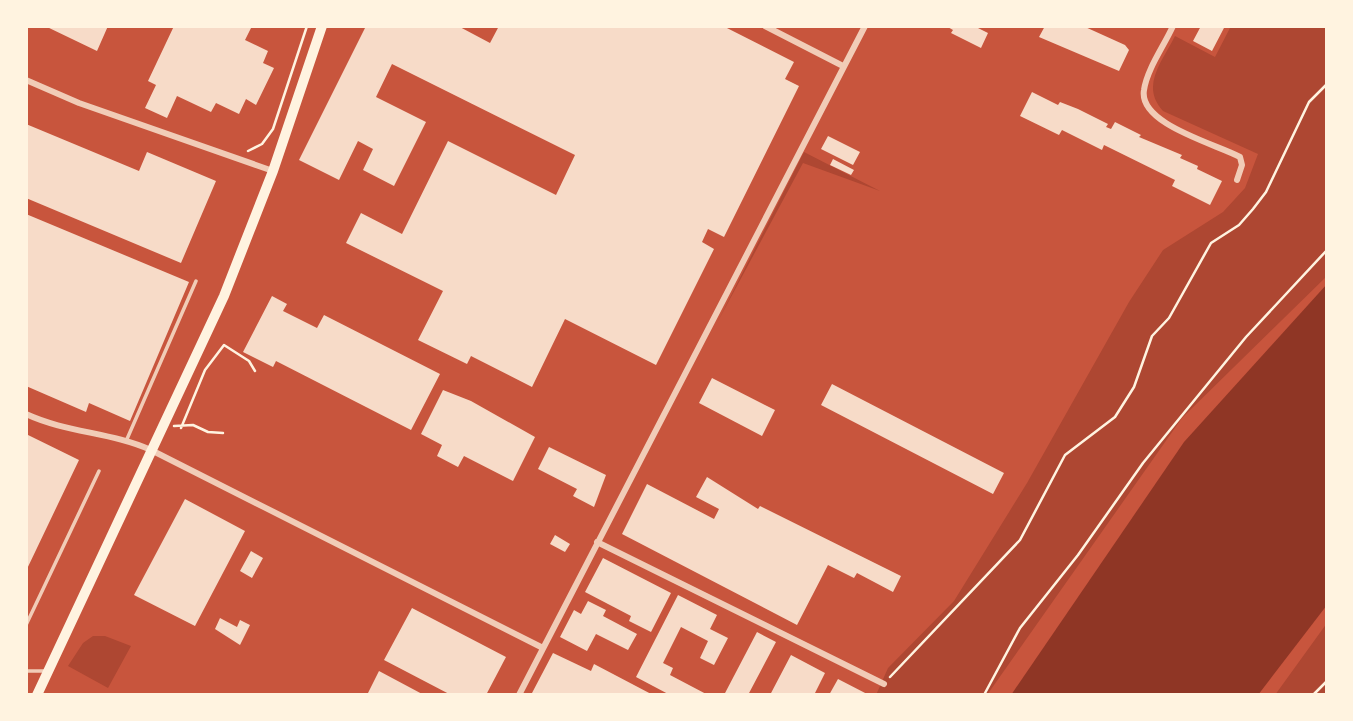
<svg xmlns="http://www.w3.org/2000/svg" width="1353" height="721" font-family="Overpass,sans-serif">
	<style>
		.green { fill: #ae4732 }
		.water { fill: #8f3625 }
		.building { fill: #f7dbc8 }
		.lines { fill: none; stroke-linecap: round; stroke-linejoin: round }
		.path { stroke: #fff3e0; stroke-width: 2.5 }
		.service { stroke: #f1ccb7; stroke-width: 3.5 }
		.minor { stroke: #f1ccb7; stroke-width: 6 }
		.primary { stroke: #fff3e0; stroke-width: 10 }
	</style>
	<rect width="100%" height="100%" fill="#c8553d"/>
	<!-- green -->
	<path class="green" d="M 1231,26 L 1327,26 L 1327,276 L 1182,418 L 987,695 L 876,695 L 888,668 L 954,601 L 1027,483 L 1129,302 L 1163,250 L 1223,212 L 1245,188 L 1258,154 L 1163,111 C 1140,86 1162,62 1175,36 L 1215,57 Z
		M 804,152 L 880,191 L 803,163 L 717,323 Z
		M 1327,623 L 1327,695 L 1275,695 Z
		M 93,636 L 105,636 L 131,646 L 108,688 L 68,666 L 83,643 Z"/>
	<!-- water -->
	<path class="water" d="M 1327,284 L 1327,605 L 1258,695 L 1011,695 L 1184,442 Z"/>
	<!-- building -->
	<path class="building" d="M 45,26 L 108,26 L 97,51 Z
		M 174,26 L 252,26 L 245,40 L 268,51 L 263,63 L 274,68 L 256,105 L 246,99 L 239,114 L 216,103 L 211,112 L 177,96 L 167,118 L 145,108 L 156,85 L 148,81 Z
		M 366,26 L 458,26 L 490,43 L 499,26 L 723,26 L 794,62 L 785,79 L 799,86 L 724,237 L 708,229 L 702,242 L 714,249 L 656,365 L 565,319 L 532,387 L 471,356 L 467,364 L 418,340 L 443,291 L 346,243 L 361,213 L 402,234 L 448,141 L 556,195 L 575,155 L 392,64 L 376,97 L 426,122 L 394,186 L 363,170 L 373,149 L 358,141 L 339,180 L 299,160 Z
		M 946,26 L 974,26 L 988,33 L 981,48 L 951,33 L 953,30 Z
		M 1045,26 L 1083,26 L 1125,45 L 1129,50 L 1119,71 L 1039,37 Z
		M 1201,26 L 1225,26 L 1212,51 L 1193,41 Z
		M 1032,92 L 1058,105 L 1060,102 L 1078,109 L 1108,124 L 1106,127 L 1111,129 L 1115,122 L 1141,135 L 1139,137 L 1182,155 L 1180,158 L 1198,166 L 1197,169 L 1222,181 L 1210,205 L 1172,186 L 1175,180 L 1104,145 L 1102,150 L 1062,130 L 1059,135 L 1020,116 Z
		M 26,124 L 139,171 L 147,152 L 216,181 L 181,263 L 26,198 Z
		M 828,136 L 860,152 L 853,165 L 821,149 Z
		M 833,159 L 854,170 L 851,175 L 830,165 Z
		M 26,214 L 189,282 L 130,421 L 89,403 L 86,412 L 26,386 Z
		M 272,296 L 287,304 L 283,311 L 317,328 L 324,315 L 440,374 L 411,430 L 276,361 L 273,367 L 243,352 Z
		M 712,378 L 775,410 L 762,436 L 699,403 Z
		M 832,384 L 1004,473 L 993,494 L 821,405 Z
		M 443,390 L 471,401 L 535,437 L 513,481 L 464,456 L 458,467 L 437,456 L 442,445 L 421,434 Z
		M 26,434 L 79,460 L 26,571 Z
		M 549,447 L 606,475 L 594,507 L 573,496 L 577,489 L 538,469 Z
		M 707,477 L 758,509 L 760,506 L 901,576 L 893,592 L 857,573 L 854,578 L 828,565 L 797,625 L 622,534 L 647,484 L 714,519 L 719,509 L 696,497 Z
		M 185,499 L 245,531 L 195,626 L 134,595 Z
		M 555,535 L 570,544 L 565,552 L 550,544 Z
		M 251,551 L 263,558 L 252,578 L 240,571 Z
		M 603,558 L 671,593 L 651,632 L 629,621 L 631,616 L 585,592 Z
		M 678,595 L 717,615 L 710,629 L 728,638 L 714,665 L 700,658 L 708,641 L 681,627 L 663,663 L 673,668 L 670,675 L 708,695 L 670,695 L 636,677 Z
		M 588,601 L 606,610 L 603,616 L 637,634 L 628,650 L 596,634 L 587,651 L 560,637 L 574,610 L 581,614 Z
		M 412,608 L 506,657 L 486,695 L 451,695 L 384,660 Z
		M 220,618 L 237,627 L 240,620 L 250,625 L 240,645 L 215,629 Z
		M 757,632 L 776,642 L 748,695 L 724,695 Z
		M 553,653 L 591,671 L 594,664 L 653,695 L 536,695 L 532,693 Z
		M 791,655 L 825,673 L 814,695 L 770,695 Z
		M 379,671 L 424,695 L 367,695 Z
		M 838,679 L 869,695 L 829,695 Z"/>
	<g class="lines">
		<!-- path -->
		<path class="path" d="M 248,151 L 262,144 L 273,129 L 307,26
			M 174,426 L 193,425 L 208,432 L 223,433
			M 181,428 L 205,370 L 224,345 L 249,361 L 255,371
			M 890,677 L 1020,540 L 1065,455 L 1115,417 L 1134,387 L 1152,336 L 1169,318 L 1211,243 L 1239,225 L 1253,209 L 1266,192 L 1309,102 L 1327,84
			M 984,695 L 1020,628 L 1078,555 L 1143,463 L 1246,337 L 1327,250
			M 1313,695 L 1327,681"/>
		<!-- service -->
		<path class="service" d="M 127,439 L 196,281
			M 26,625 L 99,471
			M 26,671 L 46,671"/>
		<!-- minor -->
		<path class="minor" d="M 765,26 L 843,66
			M 1173,26 C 1164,46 1147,69 1144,90 C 1138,124 1216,144 1240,157 L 1242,165 L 1237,180
			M 26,80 L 79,103 L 273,171
			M 26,414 C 67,433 111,432 151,450 L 543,648
			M 597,542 L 884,684
			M 519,695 L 865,26"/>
		<!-- primary -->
		<path class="primary" d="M 37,695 L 224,296 L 273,171 L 322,26"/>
	</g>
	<!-- border -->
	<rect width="1353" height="721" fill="none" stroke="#fff3e0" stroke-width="56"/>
</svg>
